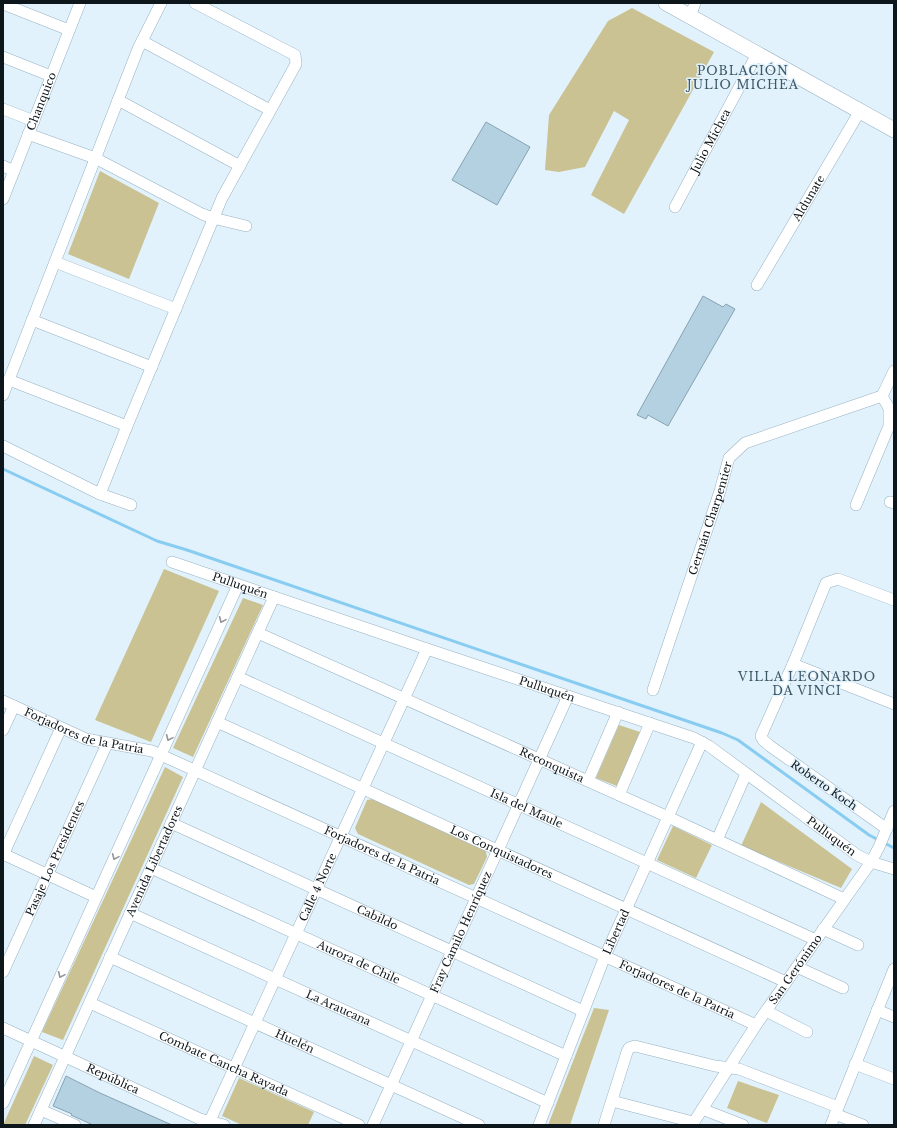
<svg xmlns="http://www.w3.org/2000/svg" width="897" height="1128" font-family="'Libre Baskerville',serif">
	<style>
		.green { fill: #cbc293 }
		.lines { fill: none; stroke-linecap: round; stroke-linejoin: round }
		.stream { stroke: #88cdf1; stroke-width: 3 }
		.building { fill: #b4d1e1; stroke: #87a3b2 }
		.street-casing { stroke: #97b2c2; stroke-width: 12 }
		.secondary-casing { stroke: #97b2c2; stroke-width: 16 }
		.street { stroke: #fff; stroke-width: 11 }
		.secondary { stroke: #fff; stroke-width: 15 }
		.oneway { stroke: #929698 }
		.labels { text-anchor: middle; stroke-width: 3; stroke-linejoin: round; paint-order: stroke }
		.street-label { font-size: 11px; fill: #0c161b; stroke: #e1f2fc }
		.neighbourhood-label { font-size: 12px; letter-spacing: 1px; fill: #3f5966; stroke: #e1f2fc }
	</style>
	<rect width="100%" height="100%" fill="#e1f2fc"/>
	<!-- green -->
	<path class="green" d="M 632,8 L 714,52 L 624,214 L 591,195 L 629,120 L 614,111 L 585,167 L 559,172 L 545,170 L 549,115 L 608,21 Z
		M 100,171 L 159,203 L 129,279 L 68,254 Z
		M 164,569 L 219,591 L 151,742 L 95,720 Z
		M 243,598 L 263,605 L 193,757 L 173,748 Z
		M 619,725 L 640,732 L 617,786 L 596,778 Z
		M 165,767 L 183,777 L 63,1040 L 42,1032 Z
		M 373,799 L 485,847 L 487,857 L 474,884 L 469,885 L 358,834 L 355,828 L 367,800 Z
		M 761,802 L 852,869 L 841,888 L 741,846 Z
		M 673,826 L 712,845 L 696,878 L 657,860 Z
		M 594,1008 L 609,1010 L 570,1125 L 548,1125 Z
		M 34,1056 L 53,1065 L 25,1125 L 3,1125 Z
		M 239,1078 L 314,1112 L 308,1125 L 242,1125 L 222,1116 Z
		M 738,1081 L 779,1095 L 767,1123 L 727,1108 Z"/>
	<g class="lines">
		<!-- stream -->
		<path class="stream" d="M 3,469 L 157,541 L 187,550 L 722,733 L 738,740 L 869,835 L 894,848"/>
	</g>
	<!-- building -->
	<path class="building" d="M 486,122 L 530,147 L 497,205 L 452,180 Z
		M 703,296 L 723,307 L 726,304 L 735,309 L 668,426 L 648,415 L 646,419 L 637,415 Z
		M 66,1076 L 100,1093 L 172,1125 L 93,1125 L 71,1115 L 72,1114 L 53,1106 Z"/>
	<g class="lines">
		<defs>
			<g id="street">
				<path d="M 3,4 L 69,30"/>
				<path d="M 690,17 L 695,3"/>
				<path d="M 142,41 L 270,110"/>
				<path d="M 3,57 L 51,76"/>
				<path d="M 118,100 L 240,166"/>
				<path d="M 3,109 L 34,121"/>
				<path d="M 28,134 L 95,158 L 202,214 L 213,218 L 246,226"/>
				<path d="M 3,166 L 14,171"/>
				<path id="s1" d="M 3,199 L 80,3"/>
				<path id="s2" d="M 675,207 L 757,54"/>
				<path d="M 55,262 L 176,309"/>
				<path id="s3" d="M 757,285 L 860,111"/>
				<path d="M 32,320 L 152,367"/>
				<path d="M 9,380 L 127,426"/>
				<path d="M 3,395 L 138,49 L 161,3"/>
				<path d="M 882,396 L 894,371"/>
				<path d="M 3,446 L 100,494 L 131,505"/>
				<path d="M 100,494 L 127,426 L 222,198 L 296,64 L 295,55 L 195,3"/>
				<path d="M 890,502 L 894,503"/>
				<path d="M 856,505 L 889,426 L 889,408 L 882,396"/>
				<path id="s4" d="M 172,562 L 427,649 L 694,738 L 709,746 L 857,855 L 871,862 L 894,869"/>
				<path id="s5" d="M 258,633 L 668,817 L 844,899"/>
				<path d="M 793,664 L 894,704"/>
				<path id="s6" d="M 238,677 L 816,940"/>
				<path id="s7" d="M 653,690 L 720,491 L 729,458 L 745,443 L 882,396"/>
				<path id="s8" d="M 3,701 L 86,739 L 152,751 L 161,755 L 756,1025"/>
				<path id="s9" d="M 217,722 L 786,982"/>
				<path d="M 3,730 L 14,706"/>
				<path d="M 588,781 L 618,712"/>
				<path d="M 619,795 L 650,723"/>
				<path id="s10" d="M 171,823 L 583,1011"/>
				<path d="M 887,829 L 770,746 L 763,740 L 761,736 L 793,664 L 826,583 L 838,579 L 894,600"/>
				<path d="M 717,840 L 746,774"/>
				<path d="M 3,854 L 96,897"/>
				<path d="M 3,855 L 61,728"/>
				<path id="s11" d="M 151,868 L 566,1056"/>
				<path id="s12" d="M 130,913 L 548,1103"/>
				<path d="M 823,929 L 858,945"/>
				<path id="s13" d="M 110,957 L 479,1125"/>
				<path d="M 797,967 L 843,988"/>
				<path id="s14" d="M 3,972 L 107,744"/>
				<path id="s15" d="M 90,1003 L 359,1125"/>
				<path d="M 877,1010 L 894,1017"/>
				<path d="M 766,1011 L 807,1032"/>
				<path id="s16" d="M 3,1028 L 200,1119 L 224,1125"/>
				<path d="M 855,1064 L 894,1079"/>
				<path d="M 612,1101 L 693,1122"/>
				<path d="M 3,1103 L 238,585"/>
				<path d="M 702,1109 L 743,1125"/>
				<path d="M 41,1110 L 75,1125"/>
				<path d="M 835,1114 L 863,1125"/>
				<path id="s17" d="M 34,1125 L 274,597"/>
				<path id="s18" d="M 208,1125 L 427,649"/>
				<path id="s19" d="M 373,1125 L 568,696"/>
				<path id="s20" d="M 539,1125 L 605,956 L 702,742"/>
				<path d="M 604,1125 L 627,1052 L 629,1048 L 635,1046 L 715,1066 L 739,1069 L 838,1107"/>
				<path id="s21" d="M 692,1125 L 756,1025 L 871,862 L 879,847 L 894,811"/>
				<path d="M 831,1125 L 894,969"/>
			</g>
			<path id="secondary" d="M 666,3 L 894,130"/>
		</defs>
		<!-- street casing -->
		<use href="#street" class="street-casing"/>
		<!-- secondary casing -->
		<use href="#secondary" class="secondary-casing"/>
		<!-- street -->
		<use href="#street" class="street"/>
		<!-- secondary -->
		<use href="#secondary" class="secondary"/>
	</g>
	<!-- one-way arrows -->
	<defs><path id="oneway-chevron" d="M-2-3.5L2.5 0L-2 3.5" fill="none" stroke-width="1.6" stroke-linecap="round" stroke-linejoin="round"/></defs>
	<g class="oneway">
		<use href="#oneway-chevron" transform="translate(222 620) rotate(114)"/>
		<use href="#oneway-chevron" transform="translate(169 738) rotate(114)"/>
		<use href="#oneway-chevron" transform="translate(115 857) rotate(114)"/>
		<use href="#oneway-chevron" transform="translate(61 975) rotate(114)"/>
	</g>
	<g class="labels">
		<!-- street labels -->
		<g class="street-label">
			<text dy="4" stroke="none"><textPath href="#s1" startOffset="105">Chanquico</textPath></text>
			<text dy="4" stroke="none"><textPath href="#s2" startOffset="75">Julio Michea</textPath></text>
			<text dy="4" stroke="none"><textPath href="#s3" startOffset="101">Aldunate</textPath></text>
			<text dy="4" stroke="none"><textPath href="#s7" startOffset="181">Germán Charpentier</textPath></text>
			<text dy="4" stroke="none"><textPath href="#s4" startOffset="72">Pulluquén</textPath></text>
			<text dy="4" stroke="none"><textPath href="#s4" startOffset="396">Pulluquén</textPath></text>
			<text dy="4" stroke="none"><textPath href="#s8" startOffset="87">Forjadores de la Patria</textPath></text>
			<text dy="4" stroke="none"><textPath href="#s5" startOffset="322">Reconquista</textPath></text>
			<text transform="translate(824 785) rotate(35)" y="4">Roberto Koch</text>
			<text dy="4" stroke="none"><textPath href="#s6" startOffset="317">Isla del Maule</textPath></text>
			<text dy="4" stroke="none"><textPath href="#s4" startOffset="720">Pulluquén</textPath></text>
			<text dy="4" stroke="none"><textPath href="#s9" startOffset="313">Los Conquistadores</textPath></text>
			<text dy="4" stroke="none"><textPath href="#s8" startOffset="411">Forjadores de la Patria</textPath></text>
			<text dy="4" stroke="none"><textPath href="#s14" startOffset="125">Pasaje Los Presidentes</textPath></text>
			<text dy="4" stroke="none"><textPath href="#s17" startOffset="290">Avenida Libertadores</textPath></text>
			<text dy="4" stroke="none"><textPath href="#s18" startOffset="262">Calle 4 Norte</textPath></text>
			<text dy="4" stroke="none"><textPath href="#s10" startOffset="227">Cabildo</textPath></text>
			<text dy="4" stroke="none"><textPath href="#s19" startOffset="212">Fray Camilo Henríquez</textPath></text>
			<text dy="4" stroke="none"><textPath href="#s20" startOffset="208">Libertad</textPath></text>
			<text dy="4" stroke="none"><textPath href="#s11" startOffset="228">Aurora de Chile</textPath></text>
			<text dy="4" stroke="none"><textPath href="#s21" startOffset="187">San Gerónimo</textPath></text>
			<text dy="4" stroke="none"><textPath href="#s8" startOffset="735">Forjadores de la Patria</textPath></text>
			<text dy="4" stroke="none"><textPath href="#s12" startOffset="229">La Araucana</textPath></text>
			<text dy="4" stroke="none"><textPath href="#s13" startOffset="203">Huelén</textPath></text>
			<text dy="4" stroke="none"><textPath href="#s15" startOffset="147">Combate Cancha Rayada</textPath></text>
			<text dy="4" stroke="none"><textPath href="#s16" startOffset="121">República</textPath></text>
		</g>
		<!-- neighbourhood labels -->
		<g class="neighbourhood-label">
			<text x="743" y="75">POBLACIÓN<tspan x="743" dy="14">JULIO MICHEA</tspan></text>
			<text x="807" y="681">VILLA LEONARDO<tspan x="807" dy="14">DA VINCI</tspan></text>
		</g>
	</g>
	<!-- border -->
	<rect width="897" height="1128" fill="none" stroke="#0c161b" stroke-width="8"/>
</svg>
